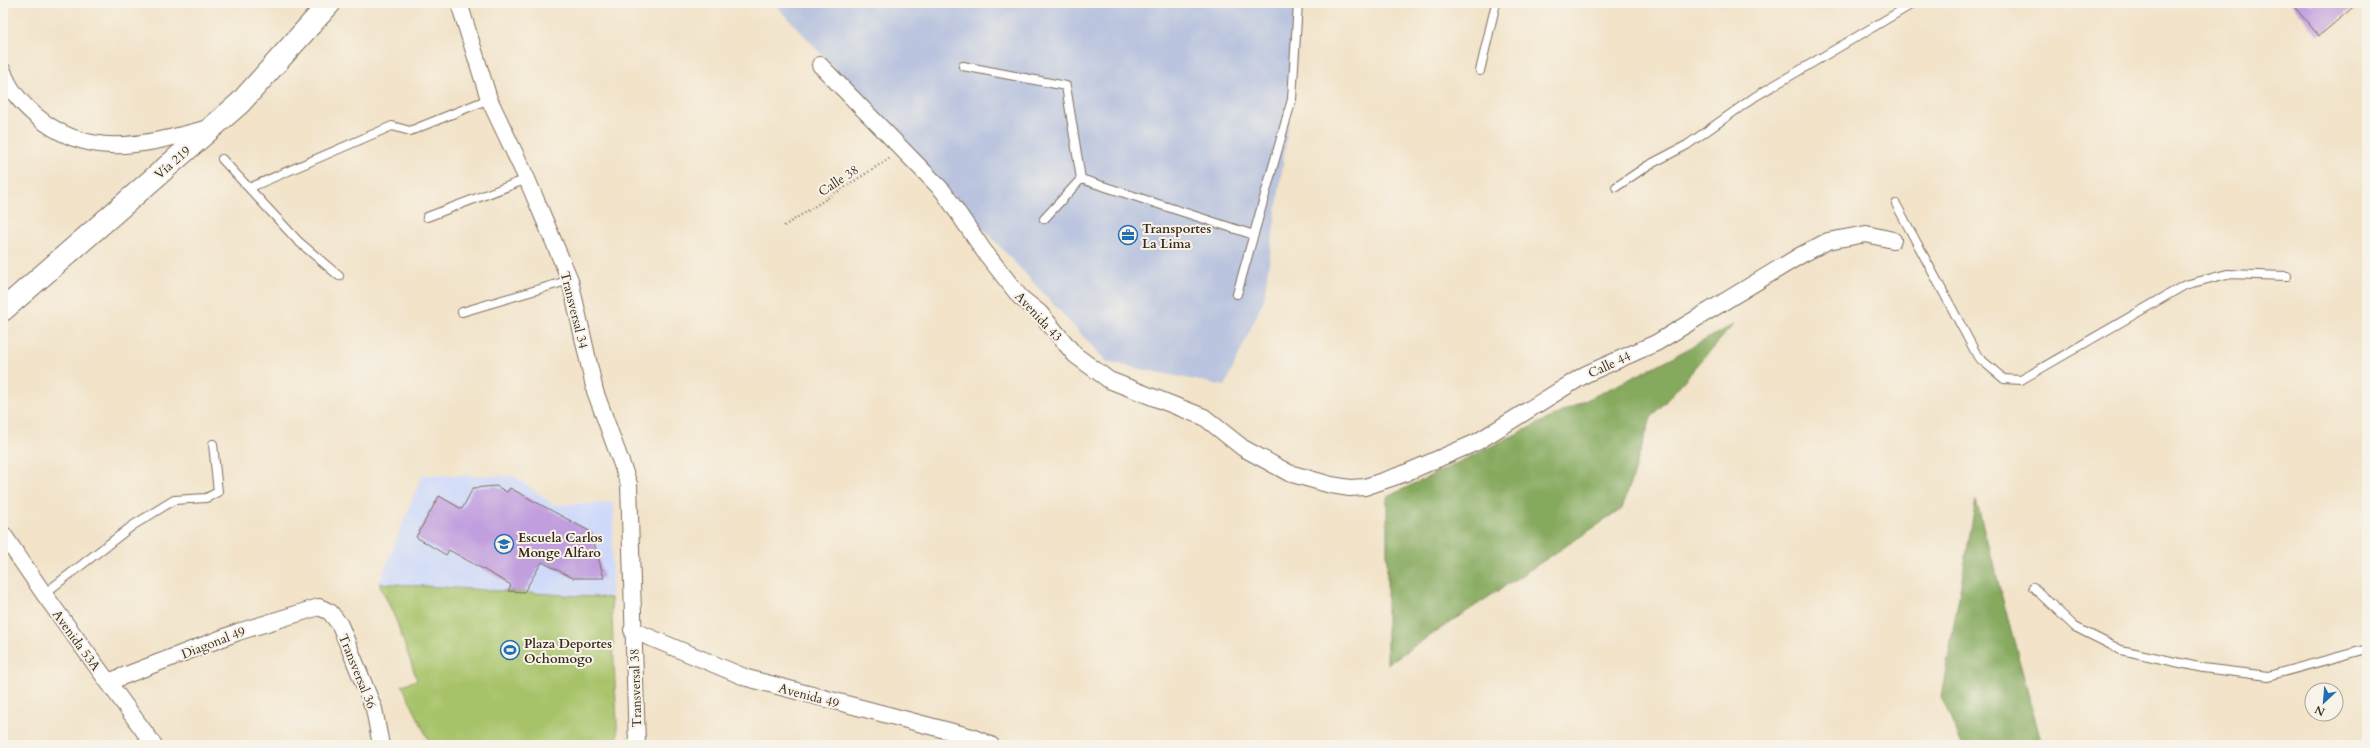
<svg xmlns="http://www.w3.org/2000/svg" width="2370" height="748" font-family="Cardo,serif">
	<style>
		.built { fill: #cfdafa }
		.industrial { fill: #bac4de }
		.green { fill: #a7c369; stroke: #717644 }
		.forest { fill: #85a95d; stroke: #606a3e }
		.building { fill: #c19fde }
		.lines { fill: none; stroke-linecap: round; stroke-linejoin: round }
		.service-casing { stroke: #7b6b5a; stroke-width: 10 }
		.minor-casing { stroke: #7b6b5a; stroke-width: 18 }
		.secondary-casing { stroke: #7b6b5a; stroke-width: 24 }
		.path { stroke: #7b6b5a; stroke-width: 2.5; stroke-dasharray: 1 3; stroke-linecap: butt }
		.service { stroke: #fff; stroke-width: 8 }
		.minor { stroke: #fff; stroke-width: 16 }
		.secondary { stroke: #fff; stroke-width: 22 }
		.labels { text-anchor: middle; stroke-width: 4; stroke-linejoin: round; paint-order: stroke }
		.street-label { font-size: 13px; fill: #3b2a1e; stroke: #f7f3e8 }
		.poi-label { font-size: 13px; font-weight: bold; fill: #3b2a1e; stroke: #f7f3e8; text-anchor: start }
	</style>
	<rect width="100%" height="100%" fill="#f7f3e8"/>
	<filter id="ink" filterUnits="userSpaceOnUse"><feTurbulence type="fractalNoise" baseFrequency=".025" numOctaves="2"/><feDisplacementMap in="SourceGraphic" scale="8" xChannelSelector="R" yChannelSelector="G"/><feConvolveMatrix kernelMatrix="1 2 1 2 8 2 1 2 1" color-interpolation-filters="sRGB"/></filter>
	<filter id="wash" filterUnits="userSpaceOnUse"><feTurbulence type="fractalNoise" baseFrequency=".012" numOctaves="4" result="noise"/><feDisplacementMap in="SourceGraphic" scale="16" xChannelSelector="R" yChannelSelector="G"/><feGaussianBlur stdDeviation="0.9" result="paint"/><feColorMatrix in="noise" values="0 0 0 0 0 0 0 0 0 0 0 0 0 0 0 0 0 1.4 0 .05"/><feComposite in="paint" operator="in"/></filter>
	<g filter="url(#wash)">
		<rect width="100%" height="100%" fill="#f2e3c9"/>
		<!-- built -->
		<path class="built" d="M 422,475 L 514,476 L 554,505 L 614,503 L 611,598 L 379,583 Z"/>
		<!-- industrial -->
		<path class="industrial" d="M 774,3 L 1302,3 L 1292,99 L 1264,299 L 1225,386 L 1107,362 Z"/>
		<!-- green -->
		<path class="green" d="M 379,583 L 611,598 L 618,745 L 431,745 L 402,685 L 417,680 L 396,620 Z"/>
		<!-- forest -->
		<path class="forest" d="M 1733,325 L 1651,418 L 1622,509 L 1387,664 L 1387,497 L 1650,369 Z
			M 1976,500 L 2042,745 L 1962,745 L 1941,697 Z"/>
		<g id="blocks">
			<!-- building -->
			<path class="building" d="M 2291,3 L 2358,3 L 2319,36 Z
				M 496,486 L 507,492 L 510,488 L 591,532 L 604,578 L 573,578 L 542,562 L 524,592 L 508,591 L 511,585 L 449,550 L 446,555 L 416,537 L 439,496 L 462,509 L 473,488 Z"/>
		</g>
	</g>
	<g filter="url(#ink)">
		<use href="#blocks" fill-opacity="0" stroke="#7b6b5a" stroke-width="1"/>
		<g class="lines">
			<defs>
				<path id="service" d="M 963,66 L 1066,86 L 1081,179
					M 1480,71 L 1496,3
					M 222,159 L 298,241 L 339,276
					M 1616,187 L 1647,166 L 1687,145 L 1756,96 L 1914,3
					M 249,188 L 392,126 L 410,131 L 489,99
					M 1896,204 L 1978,357 L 2004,379 L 2021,380 L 2185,285 L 2227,274 L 2287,276
					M 427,217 L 527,179
					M 1044,219 L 1081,179 L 1254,235
					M 1237,294 L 1292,99 L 1298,3
					M 462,312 L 570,280
					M 2033,587 L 2075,627 L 2121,650 L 2203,668 L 2268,676 L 2367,649
					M 44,594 L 132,526 L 174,500 L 206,498 L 218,492 L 213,444"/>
				<path id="minor" d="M 459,3 L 489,99 L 527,179 L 570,280 L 595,391 L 629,484 L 637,745
					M 820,65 L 943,191 L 984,251 L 1020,297 L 1040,313 L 1075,355 L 1109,380 L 1204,417 L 1243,448 L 1289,473 L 1331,485 L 1350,488 L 1365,487 L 1403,474 L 1477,442 L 1586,374 L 1656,343 L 1801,255 L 1828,241 L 1866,234 L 1893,240
					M 3,71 C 9,89 21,103 35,115 C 90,162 146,144 209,128
					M 3,534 L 44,594 L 154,745
					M 632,630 L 747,678 L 972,737 L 991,745
					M 108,682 L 238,632 L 319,607 L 330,612 L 340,625 L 374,709 L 381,745"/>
				<path id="secondary" d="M 3,310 L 240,103 L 330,3"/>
			</defs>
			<!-- service casing -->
			<use href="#service" class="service-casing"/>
			<!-- minor casing -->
			<use href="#minor" class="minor-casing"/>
			<!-- secondary casing -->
			<use href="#secondary" class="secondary-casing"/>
			<!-- path -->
			<path class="path" d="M 784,226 L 890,158"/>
			<!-- service -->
			<use href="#service" class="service"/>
			<!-- minor -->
			<use href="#minor" class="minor"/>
			<!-- secondary -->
			<use href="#secondary" class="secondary"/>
		</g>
	</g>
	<!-- icons -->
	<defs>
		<symbol id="office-ring" viewBox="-11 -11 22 22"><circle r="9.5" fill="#f7f3e8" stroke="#1f6fb2" stroke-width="1.5"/><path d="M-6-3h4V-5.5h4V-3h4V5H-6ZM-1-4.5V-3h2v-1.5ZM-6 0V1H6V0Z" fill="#1f6fb2"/></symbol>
		<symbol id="school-ring" viewBox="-11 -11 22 22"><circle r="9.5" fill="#f7f3e8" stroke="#1f6fb2" stroke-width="1.5"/><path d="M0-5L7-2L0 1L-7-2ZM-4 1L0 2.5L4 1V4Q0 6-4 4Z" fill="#1f6fb2"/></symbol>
		<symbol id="stadium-ring" viewBox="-11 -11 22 22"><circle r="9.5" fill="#f7f3e8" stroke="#1f6fb2" stroke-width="1.5"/><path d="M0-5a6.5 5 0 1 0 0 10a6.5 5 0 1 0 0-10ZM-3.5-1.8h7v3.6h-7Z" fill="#1f6fb2"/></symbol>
	</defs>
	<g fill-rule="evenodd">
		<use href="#office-ring" x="1117" y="224" width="22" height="22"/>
		<use href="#school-ring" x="493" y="533" width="22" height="22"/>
		<use href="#stadium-ring" x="499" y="639" width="22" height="22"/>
	</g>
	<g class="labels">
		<!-- street labels -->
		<g class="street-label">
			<text transform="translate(172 162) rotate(-41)" y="5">Vía 219</text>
			<text transform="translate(838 180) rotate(-33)" y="5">Calle 38</text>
			<text transform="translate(575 310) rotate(76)" y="5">Transversal 34</text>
			<text transform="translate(1039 316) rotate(47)" y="5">Avenida 43</text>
			<text transform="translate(1609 364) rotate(-25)" y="5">Calle 44</text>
			<text transform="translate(77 640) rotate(54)" y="5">Avenida 53A</text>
			<text transform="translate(213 642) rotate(-21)" y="5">Diagonal 49</text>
			<text transform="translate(358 671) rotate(68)" y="5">Transversal 36</text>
			<text transform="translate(635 688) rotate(-92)" y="5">Transversal 38</text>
			<text transform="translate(809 695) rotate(15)" y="5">Avenida 49</text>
		</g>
		<!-- poi labels -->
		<g class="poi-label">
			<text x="1142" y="233">Transportes<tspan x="1142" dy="15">La Lima</tspan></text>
			<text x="518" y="542">Escuela Carlos<tspan x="518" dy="15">Monge Alfaro</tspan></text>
			<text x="524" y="648">Plaza Deportes<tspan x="524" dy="15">Ochomogo</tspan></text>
		</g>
	</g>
	<!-- margin -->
	<rect width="2370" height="748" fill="none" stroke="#f7f3e8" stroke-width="16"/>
	<!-- north arrow -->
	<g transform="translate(2324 702) rotate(206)"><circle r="19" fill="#f7f3e8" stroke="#aca397"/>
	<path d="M0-3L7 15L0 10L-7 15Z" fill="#1f6fb2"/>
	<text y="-6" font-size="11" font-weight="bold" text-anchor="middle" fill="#3b2a1e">N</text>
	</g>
</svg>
